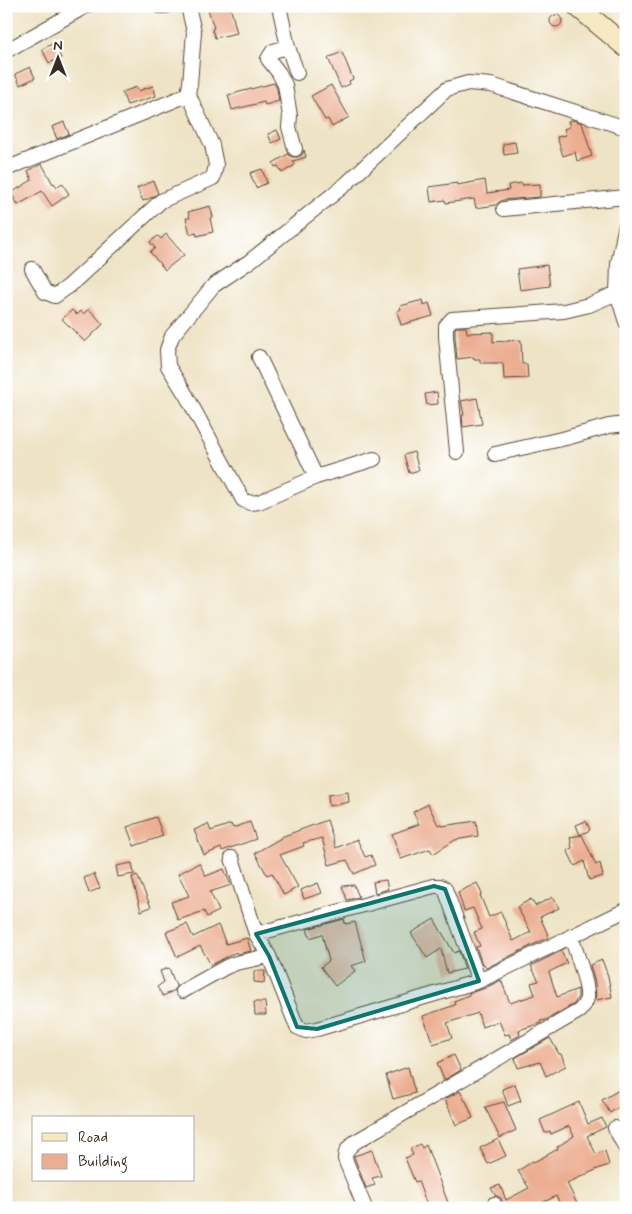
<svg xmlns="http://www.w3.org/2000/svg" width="632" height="1214" font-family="Mynerve,sans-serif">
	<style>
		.building { fill: #ecae92 }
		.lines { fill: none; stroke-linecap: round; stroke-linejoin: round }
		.street-casing { stroke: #564637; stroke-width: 16 }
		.secondary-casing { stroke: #564637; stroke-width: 22 }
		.street { stroke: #fff; stroke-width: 14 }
		.secondary { stroke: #f6e9c3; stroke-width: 20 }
		.marked { fill: #0f766e; fill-opacity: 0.2; stroke: #0f766e; stroke-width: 4; stroke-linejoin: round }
	</style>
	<rect width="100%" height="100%" fill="#fff"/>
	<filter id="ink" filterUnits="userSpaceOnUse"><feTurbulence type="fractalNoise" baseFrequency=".02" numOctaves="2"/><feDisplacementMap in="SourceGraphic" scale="10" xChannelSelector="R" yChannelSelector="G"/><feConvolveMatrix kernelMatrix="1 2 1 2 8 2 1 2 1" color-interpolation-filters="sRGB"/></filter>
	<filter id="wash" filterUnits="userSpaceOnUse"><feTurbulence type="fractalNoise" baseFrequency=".0096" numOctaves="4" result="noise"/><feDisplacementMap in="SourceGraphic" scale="20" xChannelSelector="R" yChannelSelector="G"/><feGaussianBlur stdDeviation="1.12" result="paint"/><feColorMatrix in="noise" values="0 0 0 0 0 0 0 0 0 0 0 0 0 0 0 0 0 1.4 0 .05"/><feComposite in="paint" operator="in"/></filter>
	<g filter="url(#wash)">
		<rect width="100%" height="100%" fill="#eee3c5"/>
		<g id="blocks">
			<!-- building -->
			<path class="building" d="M 207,6 L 230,6 L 237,33 L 215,38 L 212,29 L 214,28 Z
				M550 21a6 6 0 1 1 12 0a6 6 0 1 1-12 0Z
				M 54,43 L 61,58 L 49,63 L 42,49 Z
				M 342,52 L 353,79 L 349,81 L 350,84 L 341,88 L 328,58 Z
				M 30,67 L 35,78 L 20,85 L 15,74 Z
				M 274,83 L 277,88 L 279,101 L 265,105 L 264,102 L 232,110 L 228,95 Z
				M 331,85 L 349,117 L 332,127 L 328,119 L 325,120 L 311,96 Z
				M 153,86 L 156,96 L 127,105 L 122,92 L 137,87 L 138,91 Z
				M 572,120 L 582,123 L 592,156 L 577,161 L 575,152 L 563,156 L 557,137 L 566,135 L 564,129 L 570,127 L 568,121 Z
				M 64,122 L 69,134 L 57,139 L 52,127 Z
				M 277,130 L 281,139 L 272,143 L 268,134 Z
				M 515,142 L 517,153 L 504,155 L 503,144 Z
				M 304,150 L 306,157 L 293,161 L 295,165 L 282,173 L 278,166 L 275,167 L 273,163 L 288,154 L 292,157 L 298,157 L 302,155 Z
				M 42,164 L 53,184 L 54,183 L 57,187 L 62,183 L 69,194 L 52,206 L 42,191 L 18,205 L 11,193 L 32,180 L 28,171 Z
				M 262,169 L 267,183 L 256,188 L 250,173 Z
				M 485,180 L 487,193 L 509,190 L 508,185 L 522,183 L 522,185 L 540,184 L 540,197 L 503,200 L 499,202 L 496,205 L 476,208 L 474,199 L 446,203 L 445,200 L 431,202 L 429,187 L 457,183 L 457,185 Z
				M 153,181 L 158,193 L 153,197 L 143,201 L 137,188 Z
				M 210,206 L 213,217 L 210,218 L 213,232 L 197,236 L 196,232 L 190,234 L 186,218 L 190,218 L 188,212 Z
				M 166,234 L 184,255 L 165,270 L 150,252 L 155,248 L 150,242 L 158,236 L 161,239 Z
				M 547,265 L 550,286 L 520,290 L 517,269 Z
				M 423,300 L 424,305 L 429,303 L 433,316 L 401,325 L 397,311 L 401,309 L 400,306 Z
				M 89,309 L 103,324 L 85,342 L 62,319 L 72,310 L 77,315 L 81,311 L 83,314 Z
				M 456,327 L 466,327 L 467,333 L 493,332 L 493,342 L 521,340 L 522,364 L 527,364 L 528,378 L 504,379 L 503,363 L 480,363 L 480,359 L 474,359 L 474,357 L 457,359 L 455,337 L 455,329 Z
				M 437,392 L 438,404 L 427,405 L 425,394 Z
				M 477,398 L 482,424 L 463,427 L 462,416 L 464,415 L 461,401 Z
				M 414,452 L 419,470 L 409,473 L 404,455 Z
				M 348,792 L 349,802 L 329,806 L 328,795 Z
				M 428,804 L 438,825 L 441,824 L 442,826 L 476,821 L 478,836 L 455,840 L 433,854 L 430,849 L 401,859 L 392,834 L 419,824 L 413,812 Z
				M 156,817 L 163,836 L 134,846 L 127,827 Z
				M 327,820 L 336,848 L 357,839 L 365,857 L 371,855 L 375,865 L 354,874 L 347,860 L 329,865 L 322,838 L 303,843 L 304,846 L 280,855 L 298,887 L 284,895 L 272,873 L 267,875 L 255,853 L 281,838 L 281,837 Z
				M 586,821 L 590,830 L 580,835 L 576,825 Z
				M 250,822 L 256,839 L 222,851 L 221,848 L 204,855 L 194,830 L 208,824 L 211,831 L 231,824 L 233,828 Z
				M 582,835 L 596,865 L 600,863 L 603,876 L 589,880 L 584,861 L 575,866 L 567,850 L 572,848 L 570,837 Z
				M 132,863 L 134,874 L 118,877 L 116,866 Z
				M 199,863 L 206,876 L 224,869 L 231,885 L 210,892 L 219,911 L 207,917 L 204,911 L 178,920 L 171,902 L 189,896 L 178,874 Z
				M 94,874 L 100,888 L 89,893 L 84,878 Z
				M 137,875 L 151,907 L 141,911 L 132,877 Z
				M 386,880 L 388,889 L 375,893 L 373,882 Z
				M 318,883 L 322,893 L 304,899 L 301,890 Z
				M 477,883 L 482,894 L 480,895 L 489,917 L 501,912 L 513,941 L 531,932 L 517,907 L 531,899 L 535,906 L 553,897 L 559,908 L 540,917 L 549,937 L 486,968 L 484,964 L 482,964 L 476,947 L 480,946 L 474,932 L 482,929 L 473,908 L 464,911 L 458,892 Z
				M 354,885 L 359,897 L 347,900 L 342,886 Z
				M 344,919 L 345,924 L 355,922 L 366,961 L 351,966 L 355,971 L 335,986 L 321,967 L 329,961 L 322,934 L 310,938 L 307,929 Z
				M 434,919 L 454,953 L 459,951 L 465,969 L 447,973 L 441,949 L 427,958 L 411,933 Z
				M 187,924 L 193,937 L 218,925 L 226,944 L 247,938 L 251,951 L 237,954 L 236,952 L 211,965 L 200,946 L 177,957 L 166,932 Z
				M 561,951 L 567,963 L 549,972 L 557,997 L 578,989 L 578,997 L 574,1004 L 546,1020 L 540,1021 L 541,1023 L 519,1030 L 520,1035 L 511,1040 L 509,1034 L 505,1035 L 499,1021 L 482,1027 L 478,1013 L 447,1023 L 452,1038 L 433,1044 L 423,1016 L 455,1005 L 454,1001 L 469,995 L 469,993 L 483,989 L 501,980 L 510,1003 L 535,995 L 531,983 L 539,981 L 531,966 Z
				M 602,960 L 608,976 L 612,997 L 596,1000 L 595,983 L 590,965 Z
				M 169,968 L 176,986 L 175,990 L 163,996 L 157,987 L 164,982 L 160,971 Z
				M 254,971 L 265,971 L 264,983 L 254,982 Z
				M 254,1002 L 265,1002 L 266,1015 L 255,1015 Z
				M 550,1038 L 559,1054 L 561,1054 L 566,1066 L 546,1076 L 540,1062 L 518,1068 L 515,1058 Z
				M 454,1055 L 461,1070 L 444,1080 L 437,1063 Z
				M 408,1067 L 415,1093 L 393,1099 L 386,1075 Z
				M 515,1084 L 521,1101 L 508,1106 L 502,1089 Z
				M 626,1086 L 626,1102 L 610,1113 L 602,1100 Z
				M 460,1091 L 465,1101 L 466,1101 L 473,1118 L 456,1125 L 445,1099 Z
				M 504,1102 L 516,1130 L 500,1138 L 485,1107 Z
				M 579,1102 L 588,1124 L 602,1118 L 606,1127 L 587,1136 L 596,1154 L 605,1151 L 609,1165 L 600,1168 L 567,1183 L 579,1208 L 562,1208 L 556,1196 L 532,1208 L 504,1208 L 501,1198 L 495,1195 L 491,1188 L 500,1185 L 506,1200 L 529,1188 L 518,1171 L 533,1161 L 534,1162 L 558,1149 L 557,1147 L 574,1136 L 569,1126 L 551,1134 L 550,1131 L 545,1133 L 540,1120 Z
				M 498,1139 L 506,1156 L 488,1164 L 480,1148 Z
				M 420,1144 L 422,1148 L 426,1145 L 450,1208 L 428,1208 L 418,1181 L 415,1182 L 405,1158 L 413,1155 L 410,1149 Z
				M 372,1150 L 381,1176 L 372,1178 L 375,1185 L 366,1188 L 354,1157 L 354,1156 Z"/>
		</g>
	</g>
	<g filter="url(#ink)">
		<use href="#blocks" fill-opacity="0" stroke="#564637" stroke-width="1"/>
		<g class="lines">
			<defs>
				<path id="street" d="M 159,6 L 166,6
					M 279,6 L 288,47 L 297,73
					M 288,47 L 273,51 L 268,59 L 279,73 L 285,85 L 290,116 L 289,127 L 295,149
					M 6,51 L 86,6
					M 6,169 L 180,98 L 188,93 L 190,84 L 194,32 L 188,6
					M 504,209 L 626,197
					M 626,224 L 618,264 L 617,293 L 626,322
					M 32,269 L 45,292 L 55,296 L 69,286 L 161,201 L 213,178 L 216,165 L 212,145 L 188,93
					M 259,357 L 316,477
					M 457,452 L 446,337 L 446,326 L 452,319 L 564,311 L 589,305 L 617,293
					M 495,454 L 566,438 L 609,426 L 626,424
					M 374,459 L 316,477 L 259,502 L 250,503 L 243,500 L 186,395 L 168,366 L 167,350 L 172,336 L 213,286 L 250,261 L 346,184 L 447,89 L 468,83 L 491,85 L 626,128
					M 232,858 L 256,934 L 269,956 L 297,1027 L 306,1031 L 317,1029 L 479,981 L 626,910
					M 256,934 L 434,886 L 440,886 L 445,889 L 479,981
					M 183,991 L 226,967 L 236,963 L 269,956
					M 615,1128 L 626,1149
					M 494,1204 L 495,1208
					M 365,1208 L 345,1159 C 345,1151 349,1147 355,1142 L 579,1011 C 583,1007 586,1003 587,998 C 589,985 575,950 571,936"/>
				<path id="secondary" d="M 577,6 L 626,47"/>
			</defs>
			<!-- street casing -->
			<use href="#street" class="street-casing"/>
			<!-- secondary casing -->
			<use href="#secondary" class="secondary-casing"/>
			<!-- street -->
			<use href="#street" class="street"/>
			<!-- secondary -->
			<use href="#secondary" class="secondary"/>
		</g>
	</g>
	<!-- marked area -->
	<path class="marked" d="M 434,886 L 445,889 L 479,981 L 317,1029 L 297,1027 L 269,956 L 256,934 Z"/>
	<!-- margin -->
	<rect width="632" height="1214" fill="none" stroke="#fff" stroke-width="25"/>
	<!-- legend -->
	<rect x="32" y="1116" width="162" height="65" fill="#ffffff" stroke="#b1aaa5"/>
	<rect x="42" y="1133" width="25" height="8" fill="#f6e9c3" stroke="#b1aaa5"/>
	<text x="78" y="1142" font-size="15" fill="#3b2a1e">Road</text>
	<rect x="42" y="1154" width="25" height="15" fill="#ecae92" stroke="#b1aaa5"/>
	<text x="78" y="1166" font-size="15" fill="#3b2a1e">Building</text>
	<!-- north arrow -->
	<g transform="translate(58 58)" stroke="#ffffff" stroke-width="4" paint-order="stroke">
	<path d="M0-4L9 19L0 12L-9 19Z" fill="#3b2a1e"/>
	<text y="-8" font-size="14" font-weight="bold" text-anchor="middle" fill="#3b2a1e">N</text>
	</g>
</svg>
